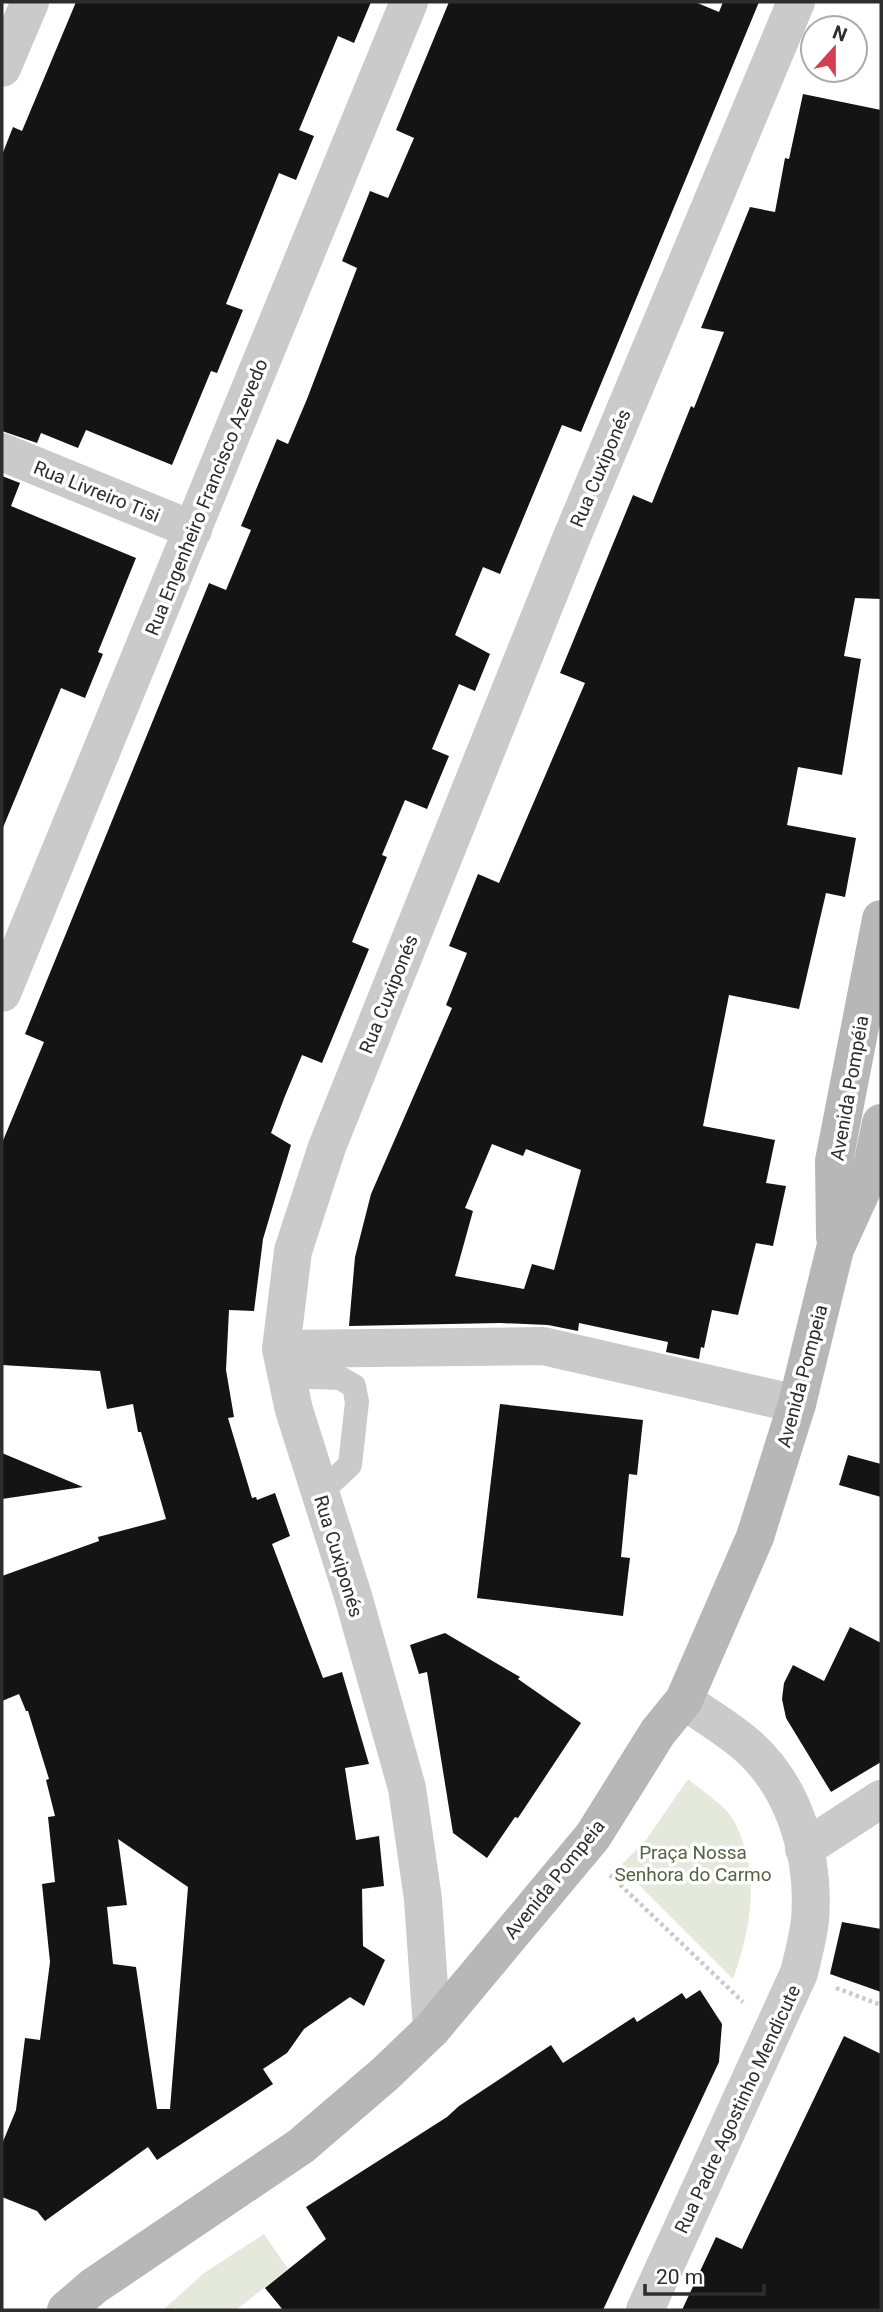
<svg xmlns="http://www.w3.org/2000/svg" width="883" height="2312" font-family="Roboto,sans-serif">
	<style>
		.green { fill: #e4e9dc }
		.building { fill: #141414; fill-rule: evenodd }
		.lines { fill: none; stroke-linecap: round; stroke-linejoin: round }
		.path { stroke: #cacaca; stroke-width: 4.5; stroke-dasharray: 3.5 3.5; stroke-linecap: butt }
		.lane { stroke: #cacaca; stroke-width: 24 }
		.street { stroke: #cacaca; stroke-width: 38 }
		.secondary { stroke: #b7b7b7; stroke-width: 38 }
		.labels { text-anchor: middle; stroke-width: 7; stroke-linejoin: round; paint-order: stroke }
		.street-label { font-size: 19px; fill: #2d2d2d; stroke: #fff }
		.park-label { font-size: 19px; fill: #53643f; stroke: #fff }
	</style>
	<rect width="100%" height="100%" fill="#fff"/>
	<!-- green -->
	<path class="green" d="M 688,1779 C 703,1792 726,1805 735,1823 C 761,1874 751,1929 733,1979 L 620,1866 L 646,1840 Z
		M 264,2234 L 288,2269 L 236,2310 L 163,2310 L 204,2273 Z"/>
	<!-- building -->
	<path class="building" d="M 76,2 L 371,2 L 354,43 L 338,36 L 299,130 L 314,136 L 296,180 L 279,173 L 226,304 L 243,310 L 217,373 L 211,371 L 172,465 L 86,430 L 78,448 L 41,433 L 37,443 L 2,431 L 2,155 L 13,127 L 22,131 Z
		M 449,2 L 695,2 L 719,12 L 723,2 L 759,2 L 581,432 L 562,425 L 500,574 L 483,567 L 455,635 L 490,654 L 475,691 L 459,684 L 432,749 L 449,756 L 427,809 L 405,800 L 382,855 L 387,857 L 352,942 L 369,949 L 322,1063 L 302,1055 L 285,1096 L 271,1133 L 291,1145 L 263,1239 L 254,1311 L 229,1310 L 226,1370 L 234,1417 L 228,1418 L 252,1498 L 256,1497 L 257,1500 L 275,1493 L 290,1536 L 272,1544 L 323,1678 L 342,1672 L 369,1764 L 345,1768 L 356,1840 L 379,1836 L 384,1886 L 362,1889 L 363,1946 L 385,1960 L 364,2006 L 350,1997 L 304,2029 L 287,2053 L 263,2069 L 273,2084 L 157,2160 L 148,2147 L 45,2221 L 37,2211 L 2,2197 L 2,2144 L 16,2110 L 25,2038 L 40,2040 L 50,1962 L 42,1884 L 55,1882 L 48,1817 L 55,1816 L 46,1780 L 49,1779 L 28,1711 L 26,1711 L 19,1694 L 2,1701 L 2,1576 L 99,1541 L 98,1537 L 166,1519 L 141,1432 L 138,1432 L 133,1404 L 107,1409 L 100,1371 L 2,1365 L 2,1143 L 44,1042 L 25,1034 L 209,583 L 226,590 L 251,530 L 241,526 L 277,439 L 288,444 L 307,399 L 357,268 L 342,261 L 370,191 L 388,198 L 414,138 L 396,130 ZM 118,1839 L 188,1887 L 170,2109 L 157,2109 L 136,1967 L 113,1964 L 107,1907 L 127,1905 Z
		M 803,94 L 881,110 L 881,599 L 855,598 L 844,656 L 861,659 L 842,775 L 798,767 L 787,825 L 856,838 L 845,897 L 826,893 L 799,1009 L 729,995 L 703,1126 L 775,1140 L 766,1183 L 786,1186 L 773,1246 L 756,1243 L 738,1315 L 712,1310 L 704,1348 L 701,1347 L 699,1359 L 666,1352 L 668,1342 L 579,1323 L 578,1331 L 548,1325 L 500,1323 L 349,1326 L 355,1257 L 371,1194 L 452,1008 L 446,1005 L 467,953 L 449,946 L 478,874 L 499,883 L 585,683 L 560,673 L 633,495 L 652,503 L 691,406 L 694,408 L 724,332 L 701,328 L 750,207 L 775,212 L 785,158 L 789,159 ZM 492,1144 L 523,1156 L 526,1149 L 581,1170 L 554,1270 L 532,1264 L 524,1289 L 455,1276 L 473,1211 L 465,1208 Z
		M 2,476 L 20,483 L 11,506 L 136,558 L 98,652 L 103,654 L 85,698 L 61,688 L 2,830 Z
		M 500,1404 L 643,1420 L 637,1475 L 629,1474 L 621,1557 L 630,1558 L 623,1616 L 477,1598 Z
		M 2,1453 L 83,1487 L 2,1499 Z
		M 848,1455 L 881,1464 L 881,1497 L 839,1485 Z
		M 850,1627 L 881,1643 L 881,1762 L 831,1792 L 786,1718 L 782,1699 L 784,1683 L 793,1665 L 824,1681 Z
		M 445,1633 L 520,1677 L 518,1679 L 581,1723 L 518,1818 L 515,1817 L 487,1858 L 453,1833 L 427,1672 L 419,1674 L 410,1645 Z
		M 842,1922 L 881,1929 L 881,1992 L 830,1974 Z
		M 700,1990 L 722,2024 L 719,2062 L 603,2310 L 283,2310 L 265,2288 L 326,2239 L 306,2207 L 447,2117 L 459,2106 L 551,2045 L 563,2063 L 634,2017 L 637,2022 L 682,1993 L 686,1999 Z
		M 844,2036 L 881,2054 L 881,2310 L 682,2310 L 716,2237 L 742,2249 Z"/>
	<g class="lines">
		<!-- path -->
		<path class="path" d="M 610,1875 L 743,2002
			M 836,1988 L 881,2005"/>
		<!-- lane -->
		<path class="lane" d="M 286,1376 L 340,1378 L 354,1386 L 357,1402 L 350,1465 L 320,1493"/>
		<!-- street -->
		<path class="street" d="M 2,68 L 30,2
			M 2,452 L 193,530
			M 2,993 L 409,2
			M 281,1349 L 543,1346 L 797,1404
			M 804,1849 L 881,1799
			M 432,2029 L 423,1899 L 407,1788 L 353,1596 L 294,1410 L 281,1349 L 293,1251 L 327,1147 L 571,539 L 796,2
			M 645,2310 L 799,1973 C 803,1956 808,1938 810,1920 C 815,1859 796,1790 750,1748 C 731,1730 705,1716 684,1700"/>
		<!-- secondary -->
		<path class="secondary" d="M 835,1237 L 834,1161 L 881,919
			M 66,2310 L 94,2286 L 301,2146 L 385,2074 L 432,2029 L 593,1836 L 658,1732 L 684,1700 L 755,1537 L 797,1404 L 835,1249 L 871,1170 L 881,1123"/>
	</g>
	<g class="labels">
		<!-- street labels -->
		<g class="street-label">
			<text transform="translate(600 468) rotate(-67)" y="7">Rua Cuxiponés</text>
			<text transform="translate(97 491) rotate(22)" y="7">Rua Livreiro Tisi</text>
			<text transform="translate(206 497) rotate(-68)" y="7">Rua Engenheiro Francisco Azevedo</text>
			<text transform="translate(388 994) rotate(-68)" y="7">Rua Cuxiponés</text>
			<text transform="translate(849 1088) rotate(-80)" y="7">Avenida Pompéia</text>
			<text transform="translate(802 1376) rotate(-75)" y="7">Avenida Pompeia</text>
			<text transform="translate(339 1556) rotate(73)" y="7">Rua Cuxiponés</text>
			<text transform="translate(554 1879) rotate(-51)" y="7">Avenida Pompeia</text>
			<text transform="translate(737 2109) rotate(-65)" y="7">Rua Padre Agostinho Mendicute</text>
		</g>
		<!-- park labels -->
		<g class="park-label">
			<text x="693" y="1859">Praça Nossa<tspan x="693" dy="22">Senhora do Carmo</tspan></text>
		</g>
	</g>
	<!-- border -->
	<rect width="883" height="2312" fill="none" stroke="#2d2d2d" stroke-width="7"/>
	<!-- north arrow -->
	<g transform="translate(834 49) rotate(21)"><circle r="33" fill="#ffffff" stroke="#ababab" stroke-width="2"/>
	<path d="M0-5L12 26L0 18L-12 26Z" fill="#d43f54"/>
	<text y="-10" font-size="19" font-weight="bold" text-anchor="middle" fill="#2d2d2d">N</text>
	</g>
	<!-- scale -->
	<path d="M645 2284v10h119v-10" fill="none" stroke="#2d2d2d" stroke-width="3.5"/>
	<text x="656" y="2284" font-size="21" fill="#2d2d2d" stroke="#ffffff" stroke-width="5" paint-order="stroke">20 m</text>
</svg>
